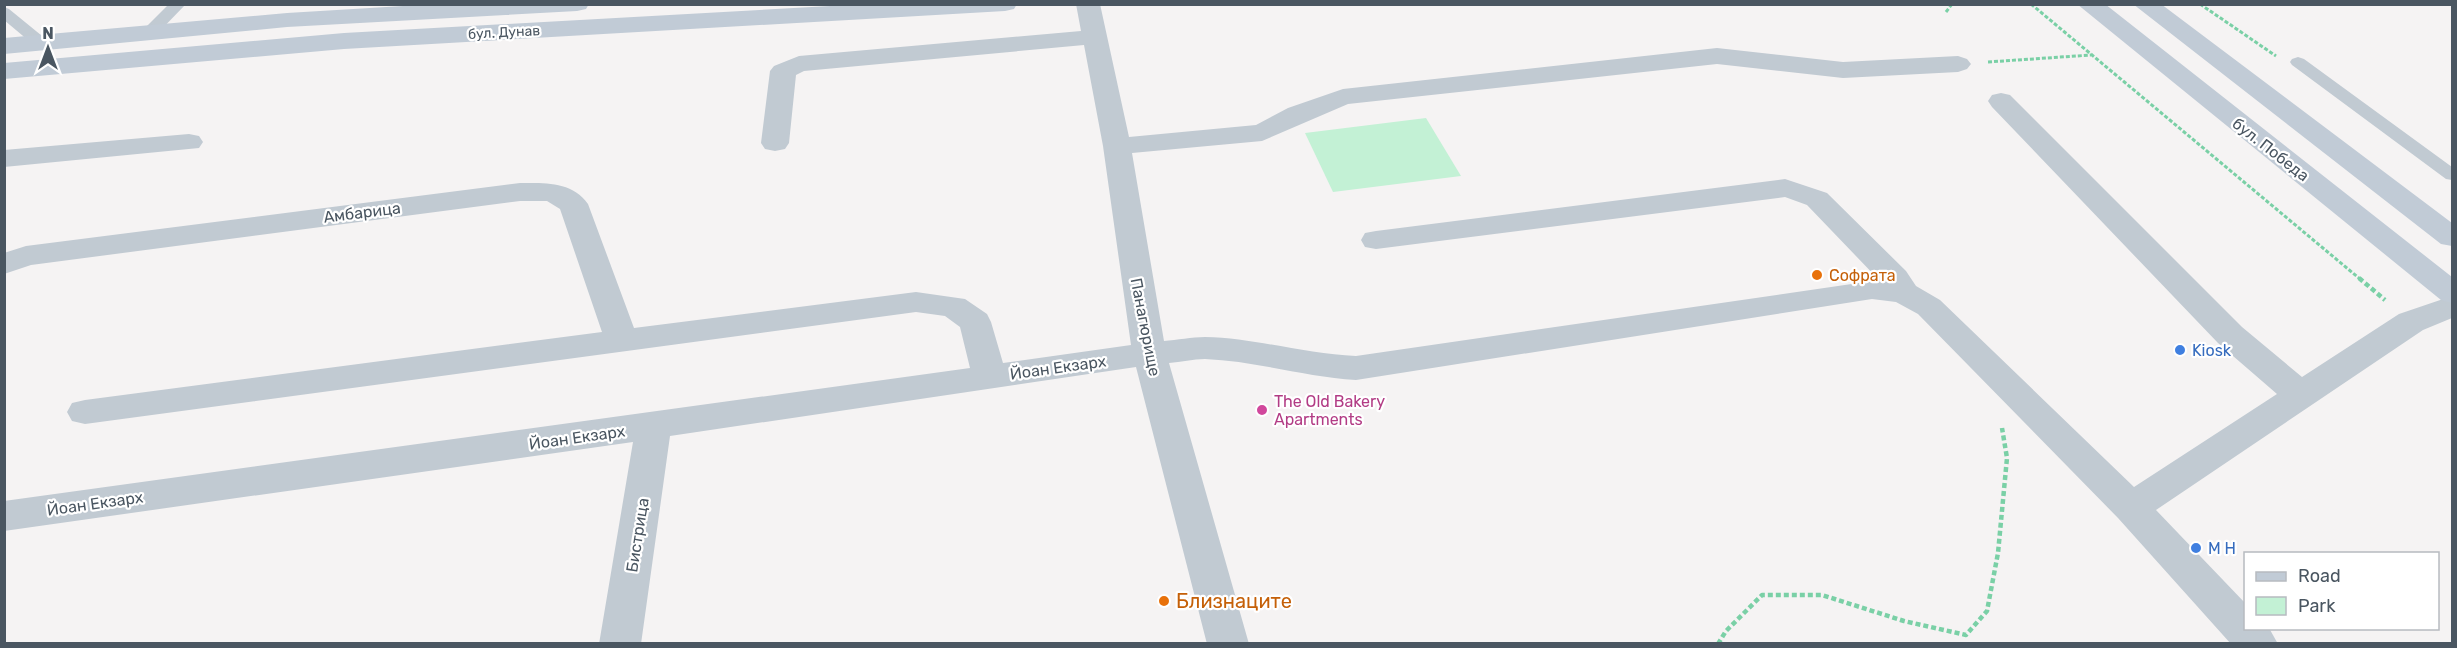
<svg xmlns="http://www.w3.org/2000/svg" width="2457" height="648" font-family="Rubik,sans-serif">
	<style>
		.green { fill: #c3f1d5 }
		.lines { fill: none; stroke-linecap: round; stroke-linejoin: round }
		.path-far1 { stroke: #7ad0a6; stroke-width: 3; stroke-dasharray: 4 2; stroke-linecap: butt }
		.path { stroke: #7ad0a6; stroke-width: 4.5; stroke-dasharray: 5 3; stroke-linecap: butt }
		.service { fill: #c1cad2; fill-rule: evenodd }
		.minor { fill: #c1cad2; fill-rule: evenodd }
		.secondary { fill: #c1cbd6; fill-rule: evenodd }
		.food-dot { fill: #e8710a; stroke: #fff; stroke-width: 2 }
		.shop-dot { fill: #3f7fe0; stroke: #fff; stroke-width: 2 }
		.hotel-dot { fill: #d1479c; stroke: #fff; stroke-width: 2 }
		.labels { text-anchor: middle; stroke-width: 4.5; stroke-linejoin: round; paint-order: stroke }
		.far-street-label { font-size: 14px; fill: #4a5661; stroke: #fff }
		.street-label { font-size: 16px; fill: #4a5661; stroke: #fff }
		.food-label { font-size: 16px; fill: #c56008; stroke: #fff; text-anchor: start }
		.shop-label { font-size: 16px; fill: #366cbe; stroke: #fff; text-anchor: start }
		.hotel-label { font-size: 16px; fill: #b23c85; stroke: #fff; text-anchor: start }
		.near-food-label { font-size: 20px; fill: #c56008; stroke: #fff; text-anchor: start }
	</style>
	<rect width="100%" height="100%" fill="#f5f3f3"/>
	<!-- green -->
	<path class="green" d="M 1426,118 L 1461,176 L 1333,192 L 1305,133 Z"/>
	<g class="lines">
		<!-- path-far1 -->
		<path class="path-far1" d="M 2031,4 L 2360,279
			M 2200,4 L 2276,56
			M 1946,12 L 1952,4
			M 1988,62 L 2091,55"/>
		<!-- path -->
		<path class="path" d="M 2359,278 L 2385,300
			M 1718,644 L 1726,631 L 1762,595 L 1822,595 L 1904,621 L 1966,635 L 1987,611 L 1998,553 L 2007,458 L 2002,428"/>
		<!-- service -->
		<path class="service" d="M 169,4 L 186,4 L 155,36 L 143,36 L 141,33 L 143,30 Z
			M 4,7 L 9,9 L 47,40 L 49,43 L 47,46 L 35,46 L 4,20 Z
			M 2298,57 L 2304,59 L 2452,167 L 2452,180 L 2446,179 L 2292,65 L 2290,62 L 2292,59 Z"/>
		<!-- minor -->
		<path class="minor" d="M 1076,4 L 1100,4 L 1129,137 L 1256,125 L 1288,108 L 1343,89 L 1717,48 L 1843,62 L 1958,56 L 1967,59 L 1971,64 L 1967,69 L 1958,72 L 1843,78 L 1717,64 L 1348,104 L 1262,141 L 1132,153 L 1164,341 C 1177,340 1192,337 1205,337 C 1256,338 1305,354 1356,356 L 1879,280 L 1807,205 L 1785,197 L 1376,249 L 1365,247 L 1361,240 L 1365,233 L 1376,231 L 1785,179 L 1827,193 L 1906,271 L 1916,286 L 1940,300 L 2134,487 L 2277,394 L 2218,343 L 1992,107 L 1988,101 L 1992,95 L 2001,93 L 2010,95 L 2242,327 L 2302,377 L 2399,314 L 2452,296 L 2452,318 L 2423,330 L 2156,510 L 2246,604 L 2246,628 L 2269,628 L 2278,644 L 2231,644 L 2118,518 L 1918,314 L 1896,302 L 1872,299 L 1356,380 C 1305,377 1256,361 1205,359 C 1193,359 1181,362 1169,363 L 1249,644 L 1207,644 L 1136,367 L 670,436 L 641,644 L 599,644 L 633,442 L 4,531 L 4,501 L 970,368 L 960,327 L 945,316 L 916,312 L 85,424 L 72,421 L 67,412 L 72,403 L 85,400 L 602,332 L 560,209 L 547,201 L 520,201 L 31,265 L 4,274 L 4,253 L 26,246 L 520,183 C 544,183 572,181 588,204 L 634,328 L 916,292 L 965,299 L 987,314 L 991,322 L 1003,363 L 1131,345 L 1103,146 L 1084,45 L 804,71 L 796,75 L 789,143 L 785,149 L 775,151 L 765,149 L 761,143 L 770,71 L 774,66 L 799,56 L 1081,31 Z
			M 189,134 L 199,136 L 203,142 L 199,148 L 4,167 L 4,150 Z"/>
		<!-- secondary -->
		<path class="secondary" d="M 436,4 L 589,4 L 586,9 L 577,11 L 287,27 L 4,54 L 4,38 L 287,13 Z
			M 866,4 L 1017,4 L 1014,9 L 1005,11 L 344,49 L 4,79 L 4,63 L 344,33 Z
			M 2077,4 L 2105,4 L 2452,277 L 2452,303 L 2441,300 Z
			M 2133,4 L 2161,4 L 2452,223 L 2452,246 L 2441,244 Z"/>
	</g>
	<!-- markers -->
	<g class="food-dot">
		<circle cx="1817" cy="275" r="6"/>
		<circle cx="1164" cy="601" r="6"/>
	</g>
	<g class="shop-dot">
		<circle cx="2180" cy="350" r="6"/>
		<circle cx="2196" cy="548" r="6"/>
	</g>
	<circle class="hotel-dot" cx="1262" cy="410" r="6"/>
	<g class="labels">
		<!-- far-street labels -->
		<g class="far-street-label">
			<text transform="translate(504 32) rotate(-3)" y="5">бул. Дунав</text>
		</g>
		<!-- street labels -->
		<g class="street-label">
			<text transform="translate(2271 149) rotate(38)" y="6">бул. Победа</text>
			<text transform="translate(362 212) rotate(-7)" y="6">Амбарица</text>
			<text transform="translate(1146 327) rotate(79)" y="6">Панагюрище</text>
			<text transform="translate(1058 367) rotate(-8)" y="6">Йоан Екзарх</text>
			<text transform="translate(577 437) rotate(-8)" y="6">Йоан Екзарх</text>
			<text transform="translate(95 503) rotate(-8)" y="6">Йоан Екзарх</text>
			<text transform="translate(637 535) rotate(-81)" y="6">Бистрица</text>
		</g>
		<!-- food labels -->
		<g class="food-label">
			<text x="1829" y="281">Софрата</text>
		</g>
		<!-- shop labels -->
		<g class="shop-label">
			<text x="2192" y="356">Kiosk</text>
			<text x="2208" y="554">М Н</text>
		</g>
		<!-- hotel labels -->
		<g class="hotel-label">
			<text x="1274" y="407">The Old Bakery<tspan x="1274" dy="18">Apartments</tspan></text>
		</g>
		<!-- near-food labels -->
		<g class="near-food-label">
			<text x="1176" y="608">Близнаците</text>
		</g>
	</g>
	<!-- border -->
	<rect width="2457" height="648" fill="none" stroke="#4a5661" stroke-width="12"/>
	<!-- legend -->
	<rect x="2244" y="552" width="195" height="78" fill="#ffffff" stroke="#b7bbc0" stroke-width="1.5"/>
	<rect x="2256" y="572" width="30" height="9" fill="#c1cbd6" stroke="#b7bbc0" stroke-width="1.5"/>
	<text x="2298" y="582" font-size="18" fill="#4a5661">Road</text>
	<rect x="2256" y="597" width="30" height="18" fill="#c3f1d5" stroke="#b7bbc0" stroke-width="1.5"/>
	<text x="2298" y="612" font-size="18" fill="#4a5661">Park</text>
	<!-- north arrow -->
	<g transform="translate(48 48)" stroke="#ffffff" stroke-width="4.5" paint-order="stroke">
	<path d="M0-4.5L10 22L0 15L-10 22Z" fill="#4a5661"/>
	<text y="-9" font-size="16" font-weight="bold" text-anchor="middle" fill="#4a5661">N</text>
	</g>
</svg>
